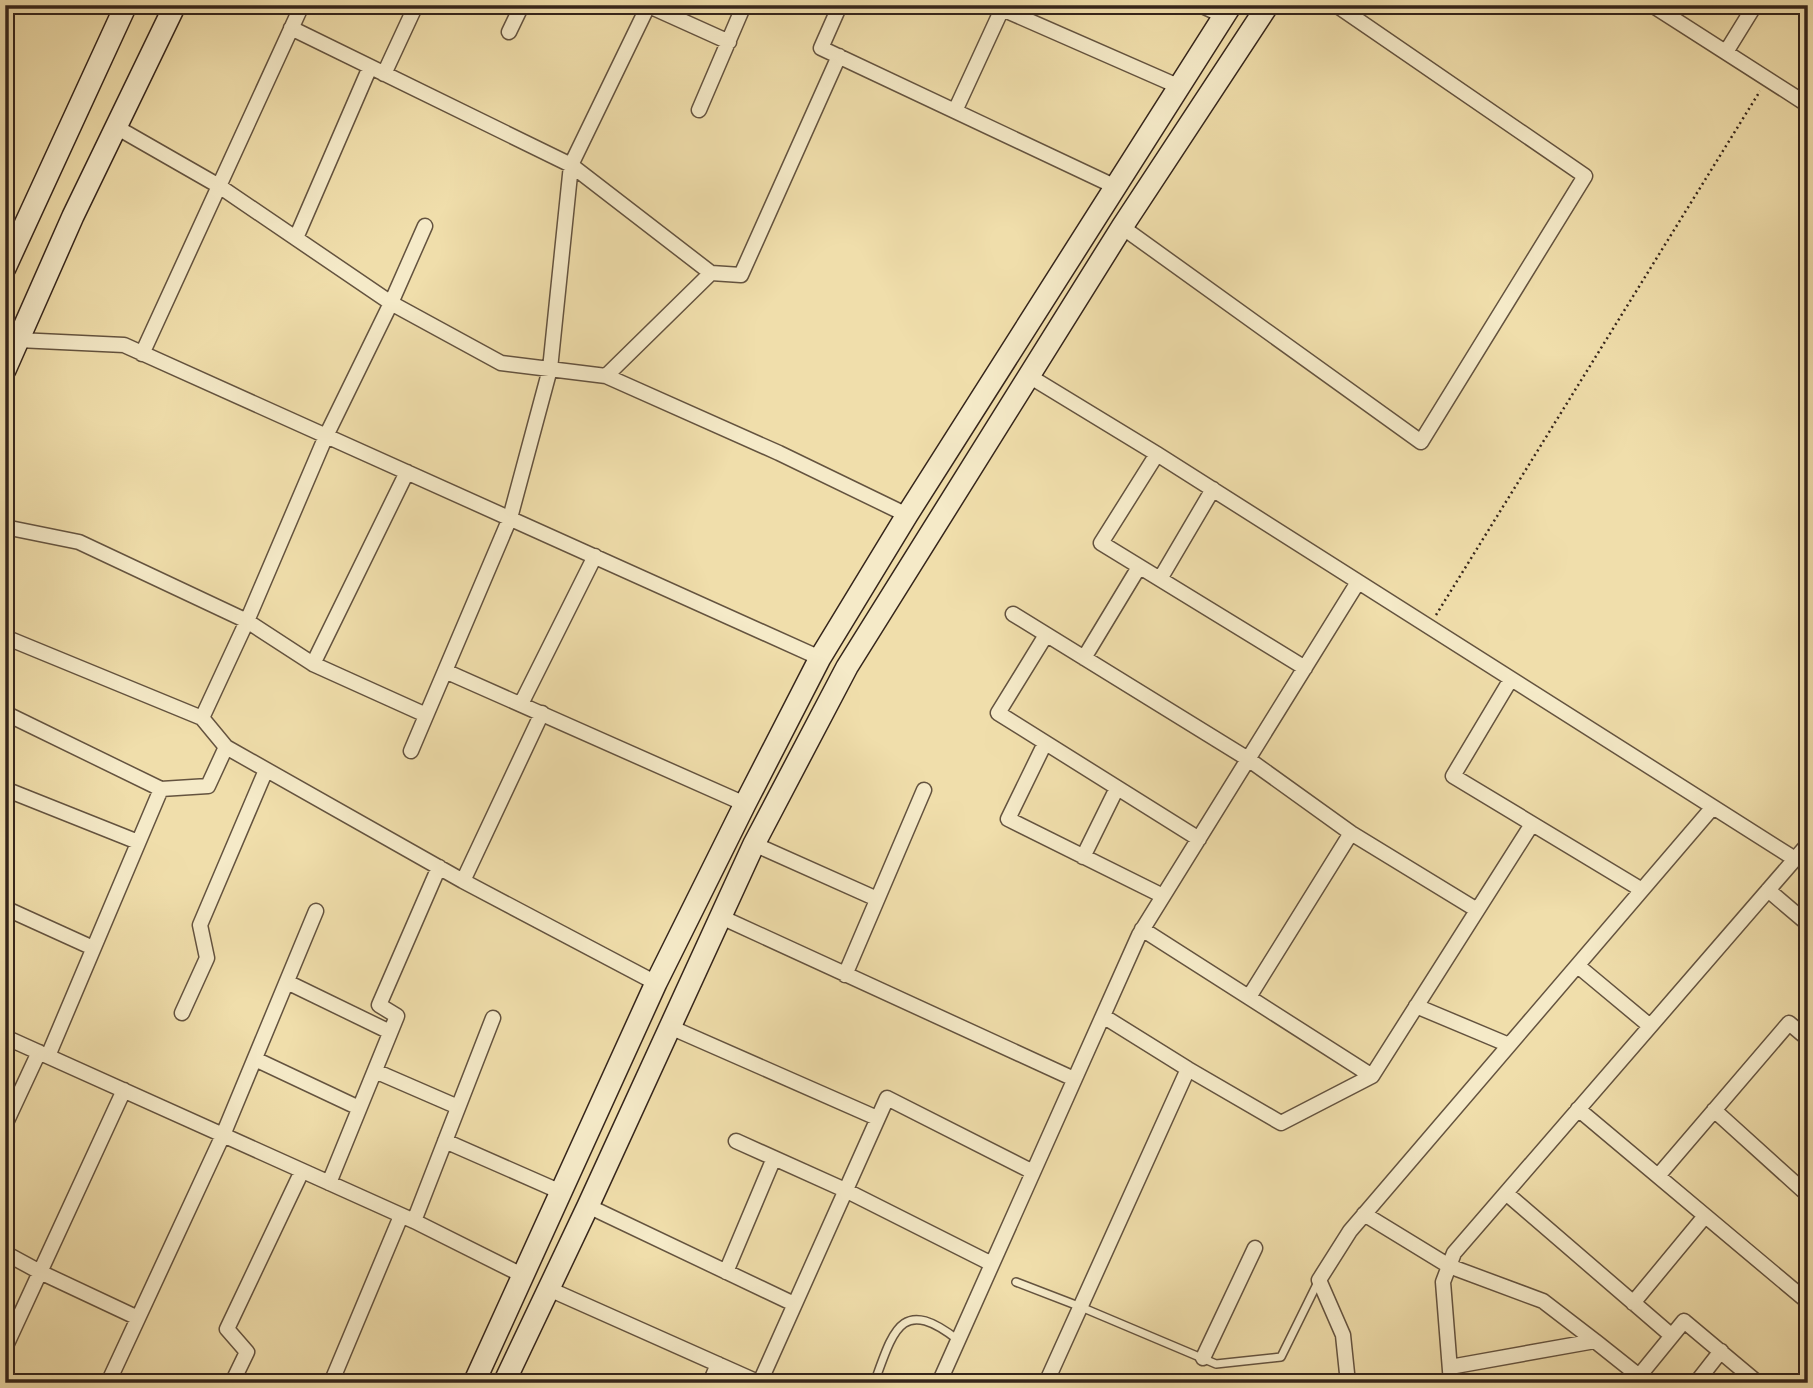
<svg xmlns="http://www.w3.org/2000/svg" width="1813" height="1388" font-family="'EB Garamond',serif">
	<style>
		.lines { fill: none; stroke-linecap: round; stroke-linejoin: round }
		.lane-casing { stroke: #64533f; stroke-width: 10 }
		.street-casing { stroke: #64533f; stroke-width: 17 }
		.secondary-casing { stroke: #35251b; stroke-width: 24 }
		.path { stroke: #35251b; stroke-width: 2.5; stroke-dasharray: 2 3.5; stroke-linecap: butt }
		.lane { stroke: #f5eac8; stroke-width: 7 }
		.street { stroke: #f5eac8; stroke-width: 14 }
		.secondary { stroke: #f5eac8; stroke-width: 21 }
	</style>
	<rect width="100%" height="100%" fill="#f0deab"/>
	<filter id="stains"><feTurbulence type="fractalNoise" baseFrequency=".00286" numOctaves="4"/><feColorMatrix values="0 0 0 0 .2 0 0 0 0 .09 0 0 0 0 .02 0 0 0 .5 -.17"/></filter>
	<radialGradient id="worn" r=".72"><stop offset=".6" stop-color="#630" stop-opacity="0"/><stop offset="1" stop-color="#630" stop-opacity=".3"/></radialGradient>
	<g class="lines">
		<defs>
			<path id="lane" d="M 1016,1282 L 1081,1307 L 1216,1364 L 1281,1357 L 1319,1280
				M 876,1378 C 894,1328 903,1297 958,1340"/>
			<path id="street" d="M 647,5 L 729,42
				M 840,5 L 821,48 L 1116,187
				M 993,5 L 1180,87
				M 1200,5 L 1224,16
				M 1652,5 L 1808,105
				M 291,28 L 571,165 L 711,273 L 741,275 L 839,56
				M 509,32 L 522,5
				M 1726,52 L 1755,5
				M 384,74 L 416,5
				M 699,110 L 744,5
				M 955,111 L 1002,9
				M 116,127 L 219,186 L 391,303 L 501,363 L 606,376 L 779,453 L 907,515
				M 1122,227 L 1421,442 L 1585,176 L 1336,5
				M 296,238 L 370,67
				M 18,340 L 124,345 L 820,658
				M 142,354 L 302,5
				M 606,376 L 711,273
				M 1029,376 L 1157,454 L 1795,859
				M 1157,454 L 1101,543 L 1305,668
				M 5,527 L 79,542 L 247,621 L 313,664 L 426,715
				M 1160,579 L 1213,489
				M 1013,614 L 1248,759 L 1351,833 L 1477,910
				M 1046,635 L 998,713 L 1199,839
				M 5,637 L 202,718
				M 1084,658 L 1139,567
				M 313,664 L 407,472
				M 445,671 L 745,804
				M 1511,679 L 1453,776 L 1642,890
				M 521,704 L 595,556
				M 5,713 L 161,789 L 208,786 L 226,747 L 202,718 L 247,621 L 326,436 L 391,303 L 425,226
				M 1045,743 L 1008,819 L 1163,896
				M 226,747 L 463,881 L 656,983
				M 411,751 L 510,518 L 550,369 L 571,165 L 648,6
				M 5,789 L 138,842
				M 754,844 L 877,899
				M 1083,857 L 1117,788
				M 463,881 L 542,713
				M 1768,890 L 1808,924
				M 5,908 L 93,948
				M 721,917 L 1074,1079
				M 1142,929 L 1372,1076
				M 1578,966 L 1650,1026
				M 845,975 L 924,790
				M 287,982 L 390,1032
				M 1249,997 L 1351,833
				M 1416,1006 L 1509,1045
				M 182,1013 L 207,958 L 200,925 L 266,770
				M 1103,1016 L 1188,1069 L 1281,1123 L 1372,1076 L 1532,824
				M 670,1027 L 877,1118
				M 5,1037 L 414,1221 L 524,1276
				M 48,1056 L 161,789
				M 255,1059 L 359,1108
				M 375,1071 L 458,1107
				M 1578,1109 L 1808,1302
				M 1714,1110 L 1808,1195
				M 5,1125 L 39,1052
				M 445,1141 L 561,1192
				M 736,1141 L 845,1190 L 992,1264
				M 1658,1176 L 1789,1023 L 1808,1039
				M 329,1183 L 397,1016 L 379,1005 L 439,867
				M 1506,1193 L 1672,1336
				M 588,1206 L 794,1304
				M 1364,1214 L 1449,1266 L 1543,1301 L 1595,1341
				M 414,1221 L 493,1018
				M 5,1253 L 40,1272 L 138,1318
				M 726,1272 L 774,1158
				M 549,1289 L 760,1383
				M 1633,1303 L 1705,1216
				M 5,1348 L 124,1090
				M 1203,1358 L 1255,1248
				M 1450,1367 L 1595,1341 L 1639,1376
				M 1635,1381 L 1684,1321 L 1758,1383
				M 760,1382 L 887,1098 L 1033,1172
				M 108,1383 L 223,1135 L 316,911
				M 232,1383 L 247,1352 L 227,1329 L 302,1171
				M 331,1383 L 401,1216
				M 710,1383 L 718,1364
				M 939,1383 L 1139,935 L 1358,582
				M 1046,1383 L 1188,1069
				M 1348,1383 L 1343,1335 L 1319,1280 L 1350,1231 L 1713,807
				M 1451,1383 L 1443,1282 L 1454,1253 L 1808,844
				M 1696,1383 L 1721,1351"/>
			<path id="secondary" d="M 5,268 L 126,5
				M 5,370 L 73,216 L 175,5
				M 474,1383 L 656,983 L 745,804 L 820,658 L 907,515 L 1231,5
				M 504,1383 L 588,1206 L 754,844 L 847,667 L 1122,227 L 1268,5"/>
		</defs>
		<!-- lane casing -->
		<use href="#lane" class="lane-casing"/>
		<!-- street casing -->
		<use href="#street" class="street-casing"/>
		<!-- secondary casing -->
		<use href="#secondary" class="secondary-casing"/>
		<!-- path -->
		<path class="path" d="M 1436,615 L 1760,91"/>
		<!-- lane -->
		<use href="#lane" class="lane"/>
		<!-- street -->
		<use href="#street" class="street"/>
		<!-- secondary -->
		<use href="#secondary" class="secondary"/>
	</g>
	<!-- margin -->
	<rect width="1813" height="1388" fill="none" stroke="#f0deab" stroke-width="28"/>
	<rect x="7" y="7" width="1799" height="1374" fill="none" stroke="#35251b" stroke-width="3.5"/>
	<rect x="14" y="14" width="1785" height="1360" fill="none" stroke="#35251b" stroke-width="2"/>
	<rect width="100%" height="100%" filter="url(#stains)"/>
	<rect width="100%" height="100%" fill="url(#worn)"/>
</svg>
